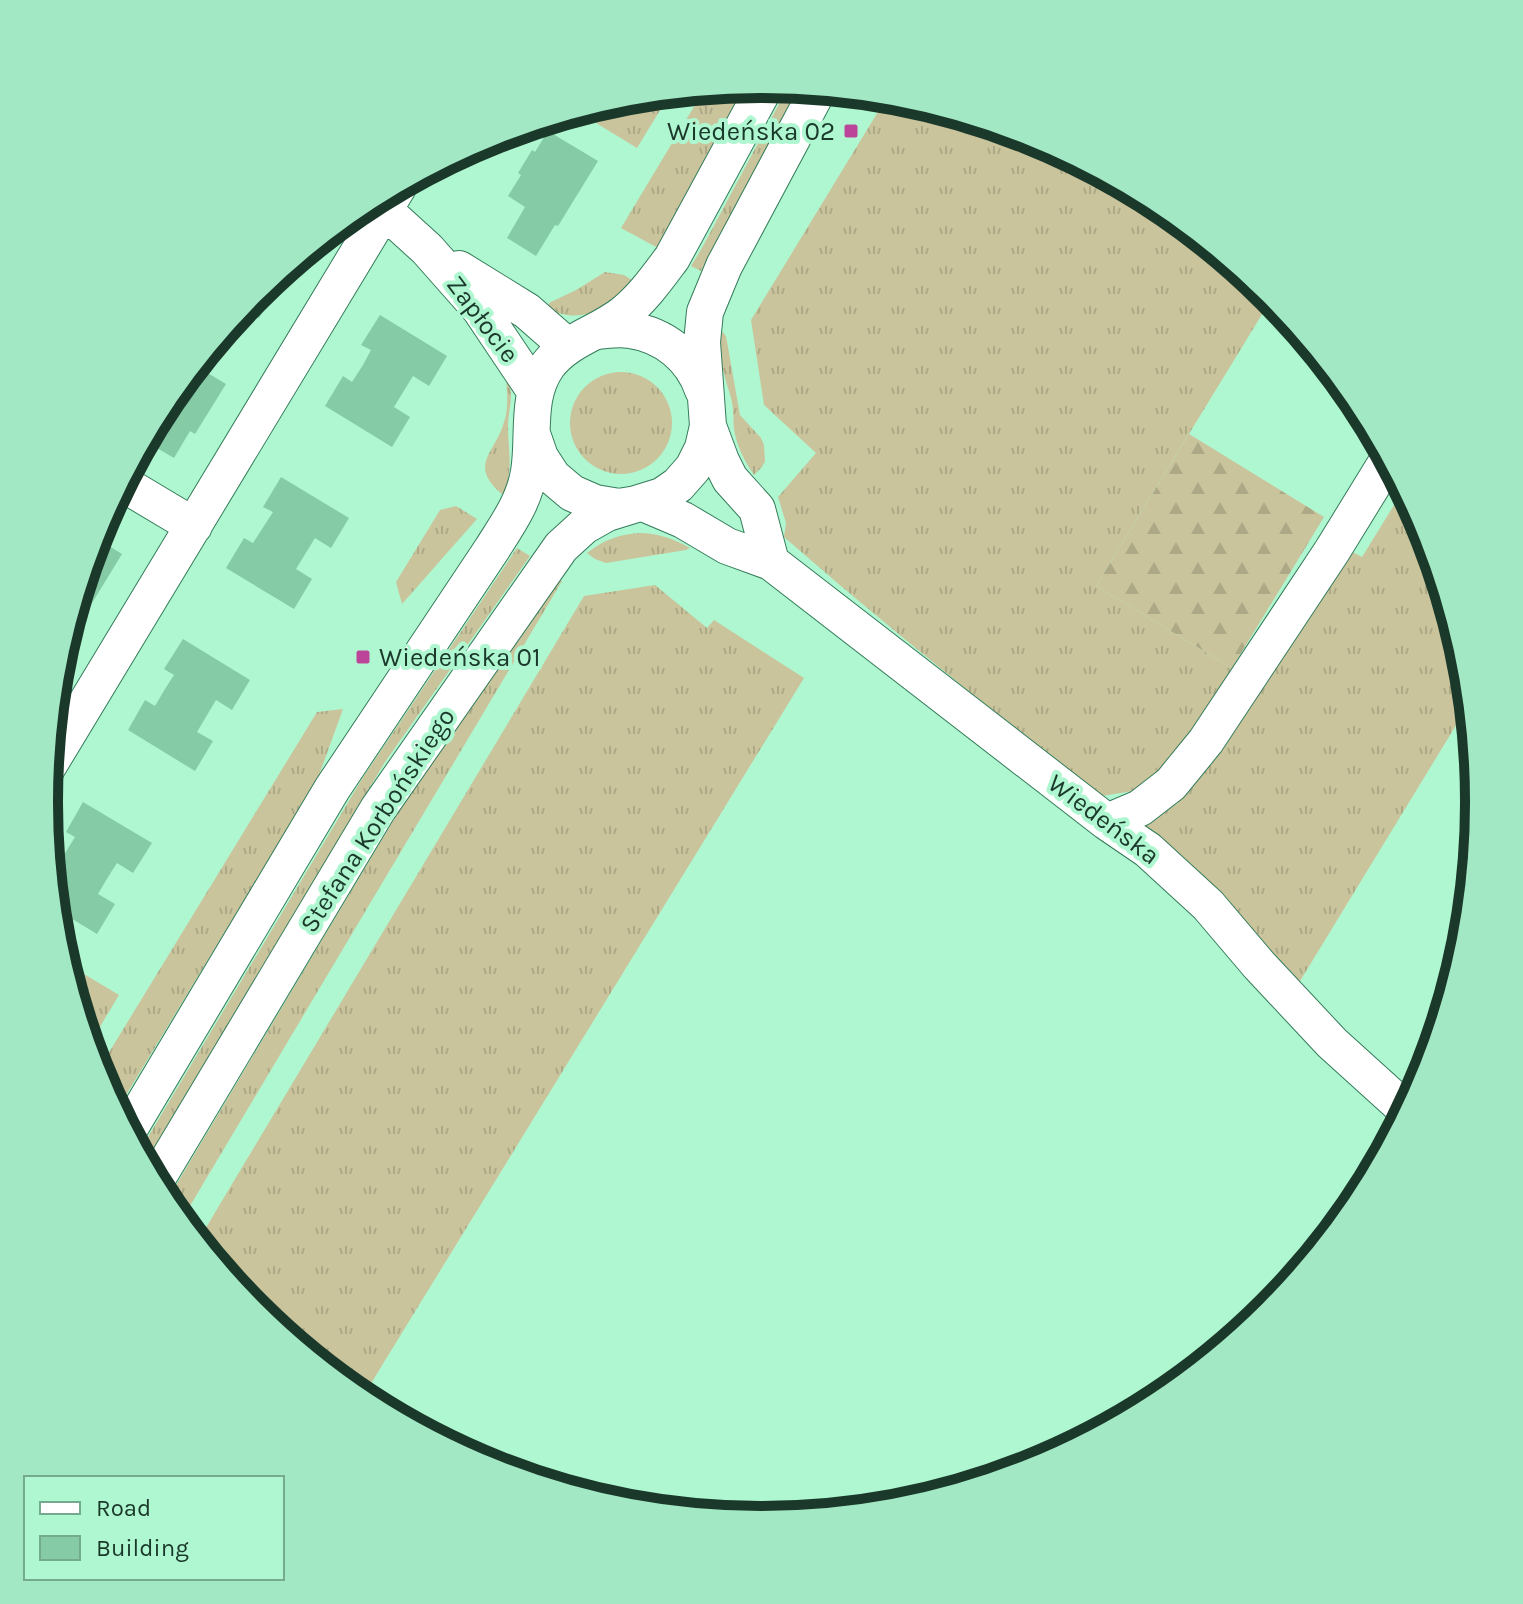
<svg xmlns="http://www.w3.org/2000/svg" width="1523" height="1604" font-family="Karla,sans-serif">
	<style>
		.grass { fill: url(#grass-tufts) }
		.forest { fill: url(#forest-firs) }
		.building { fill: #84cba6 }
		.lines { fill: none; stroke-linecap: round; stroke-linejoin: round }
		.minor-casing { stroke: #347c5a; stroke-width: 38 }
		.minor { stroke: #fff; stroke-width: 36 }
		.poi-dot { fill: #bc4499; stroke: #aff7d1; stroke-width: 3 }
		.labels { text-anchor: middle; stroke-width: 8; stroke-linejoin: round; paint-order: stroke }
		.poi-label { font-size: 26px; fill: #1b392a; stroke: #aff7d1; text-anchor: end }
		.street-label { font-size: 26px; fill: #1b392a; stroke: #aff7d1 }
		.rim { fill: none; stroke: #1b392a; stroke-width: 10 }
	</style>
	<defs>
		<pattern id="grass-tufts" width="24" height="20" patternUnits="userSpaceOnUse" patternTransform="scale(2)"><rect width="24" height="20" fill="#cac49c"/><path d="M3 7l-1-3M5 7V3M7 7l1-3M15 17l-1-3M17 17v-4M19 17l1-3" fill="none" stroke="#ada987"/></pattern>
		<pattern id="forest-firs" width="22" height="20" patternUnits="userSpaceOnUse" patternTransform="scale(2)"><rect width="22" height="20" fill="#cac49c"/><path d="M5 1l3.5 6h-7zM16 11l3.5 6h-7z" fill="#ada987"/></pattern>
	</defs>
	<rect width="100%" height="100%" fill="#aff7d1"/>
	<!-- grass -->
	<path class="grass" d="M 744,86 L 658,248 L 621,228 L 704,90 Z
		M 788,87 L 798,88 L 701,271 L 691,266 L 702,248 Z
		M 670,94 L 637,148 L 578,112 L 622,98 Z
		M 887,97 L 902,98 L 1037,139 L 1160,206 L 1272,298 L 1096,586 L 1232,668 L 1168,772 L 1146,789 L 1102,796 C 994,712 887,627 784,537 L 786,523 L 778,497 L 816,453 L 764,405 L 751,320 Z
		M 605,272 L 624,275 L 635,282 C 607,309 582,327 544,307 L 551,302 L 576,290 Z
		M 721,330 L 726,336 L 740,415 L 761,438 L 764,445 L 765,461 L 762,467 L 754,475 C 744,460 737,447 734,429 C 733,419 734,408 731,398 C 723,371 718,359 721,330 Z
		M570 423a51 51 0 1 1 102 0a51 51 0 1 1-102 0Z
		M 506,377 C 516,392 508,409 508,426 C 508,450 514,472 503,495 C 467,465 495,454 504,422 C 509,407 507,392 506,377 Z
		M 1404,489 L 1425,528 L 1465,662 L 1469,704 L 1297,986 L 1135,822 L 1177,804 L 1218,747 L 1347,549 L 1362,557 Z
		M 456,506 L 477,519 L 402,604 L 396,582 L 440,510 Z
		M 642,533 C 660,534 674,539 690,548 L 686,550 L 606,563 L 595,559 L 587,553 C 605,539 620,534 642,533 Z
		M 517,548 L 530,556 L 385,762 L 145,1162 L 139,1152 L 362,779 Z
		M 560,580 L 562,581 L 181,1221 L 166,1202 L 406,799 Z
		M 655,585 L 707,628 L 714,620 L 804,678 L 362,1398 L 254,1309 L 198,1241 L 584,596 Z
		M 343,709 L 318,778 L 117,1110 L 97,1072 L 317,712 Z
		M 79,971 L 119,995 L 89,1045 L 71,985 Z"/>
	<!-- forest -->
	<path class="forest" d="M 1189,434 L 1324,517 L 1232,668 L 1096,586 Z"/>
	<!-- building -->
	<path class="building" d="M 548,131 L 598,161 L 558,226 L 555,225 L 536,256 L 507,238 L 525,207 L 508,196 L 521,175 L 518,173 L 532,150 L 535,152 Z
		M 305,253 L 280,294 L 275,291 L 259,318 L 243,309 L 254,294 Z
		M 1284,314 L 1300,333 L 1280,321 Z
		M 380,315 L 447,356 L 429,386 L 413,376 L 394,407 L 410,417 L 392,447 L 325,406 L 343,376 L 352,382 L 363,365 L 371,350 L 361,345 Z
		M 196,366 L 226,384 L 195,434 L 190,431 L 174,458 L 145,441 L 165,403 Z
		M 281,477 L 349,518 L 331,548 L 315,538 L 296,569 L 312,579 L 294,609 L 226,568 L 244,538 L 253,543 L 273,512 L 263,507 Z
		M 96,538 L 122,554 L 89,608 L 85,606 L 67,637 Z
		M 183,639 L 250,680 L 232,710 L 216,700 L 197,732 L 213,741 L 195,771 L 128,730 L 145,700 L 155,706 L 165,689 L 174,675 L 164,669 Z
		M 83,802 L 152,843 L 133,873 L 117,863 L 108,877 L 98,894 L 115,904 L 97,934 L 54,908 L 50,865 L 56,868 L 75,837 L 66,832 Z"/>
	<g class="lines">
		<defs>
			<path id="minor" d="M 373,200 L 427,249 L 480,309 L 535,391
				M 459,269 L 527,311 L 567,346
				M 598,331 C 608,330 620,328 630,330 C 664,335 692,357 703,390
				M 708,426 L 721,461 L 730,479 L 757,509 L 771,562
				M 532,434 L 540,457 L 553,477 L 572,493 L 595,503 L 619,507 L 643,503 L 683,520 L 727,546 L 771,562 L 1107,822 L 1148,850 L 1208,905 L 1259,965 L 1332,1043 L 1406,1110
				M 122,483 L 194,526
				M 47,768 L 398,187
				M 1107,822 L 1140,808 L 1171,784 L 1206,741 L 1332,551 L 1388,460
				M 128,1131 L 332,789 L 492,549 C 507,525 524,502 529,472 C 535,436 525,397 548,365 C 568,339 599,333 623,314 C 643,298 657,278 672,258 L 766,85
				M 155,1182 L 378,809 L 561,547 L 584,526 L 607,513 L 662,496 L 678,485 L 693,468 L 703,448 L 708,426 L 702,342 L 705,312 L 724,266 L 818,90"/>
		</defs>
		<!-- minor casing -->
		<use href="#minor" class="minor-casing"/>
		<!-- minor -->
		<use href="#minor" class="minor"/>
	</g>
	<!-- markers -->
	<g class="poi-dot">
		<rect x="843" y="123" width="16" height="16" rx="4"/>
		<rect x="355" y="649" width="16" height="16" rx="4"/>
	</g>
	<g class="labels">
		<!-- poi labels -->
		<g class="poi-label">
			<text x="835" y="140">Wiedeńska 02</text>
			<text x="379" y="666" text-anchor="start">Wiedeńska 01</text>
		</g>
		<!-- street labels -->
		<g class="street-label">
			<text transform="translate(483 319) rotate(53)" y="9">Zapłocie</text>
			<text transform="translate(1104 819) rotate(37)" y="9">Wiedeńska</text>
			<text transform="translate(377 820) rotate(-57)" y="9">Stefana Korbońskiego</text>
		</g>
	</g>
	<!-- crop -->
	<path d="M0 0H1523V1604H0ZM761 98H762A703 703 0 0 1 1465 801V803A703 703 0 0 1 762 1506H761A703 703 0 0 1 58 803V801A703 703 0 0 1 761 98Z" fill="#a3e8c4" fill-rule="evenodd"/>
	<path class="rim" d="M761 98H762A703 703 0 0 1 1465 801V803A703 703 0 0 1 762 1506H761A703 703 0 0 1 58 803V801A703 703 0 0 1 761 98Z"/>
	<!-- legend -->
	<rect x="24" y="1476" width="260" height="104" fill="#aff7d1" stroke="#74ab8e" stroke-width="2"/>
	<rect x="40" y="1502" width="40" height="12" fill="#ffffff" stroke="#74ab8e" stroke-width="2"/>
	<text x="96" y="1516" font-size="24" fill="#1b392a">Road</text>
	<rect x="40" y="1536" width="40" height="24" fill="#84cba6" stroke="#74ab8e" stroke-width="2"/>
	<text x="96" y="1556" font-size="24" fill="#1b392a">Building</text>
</svg>
